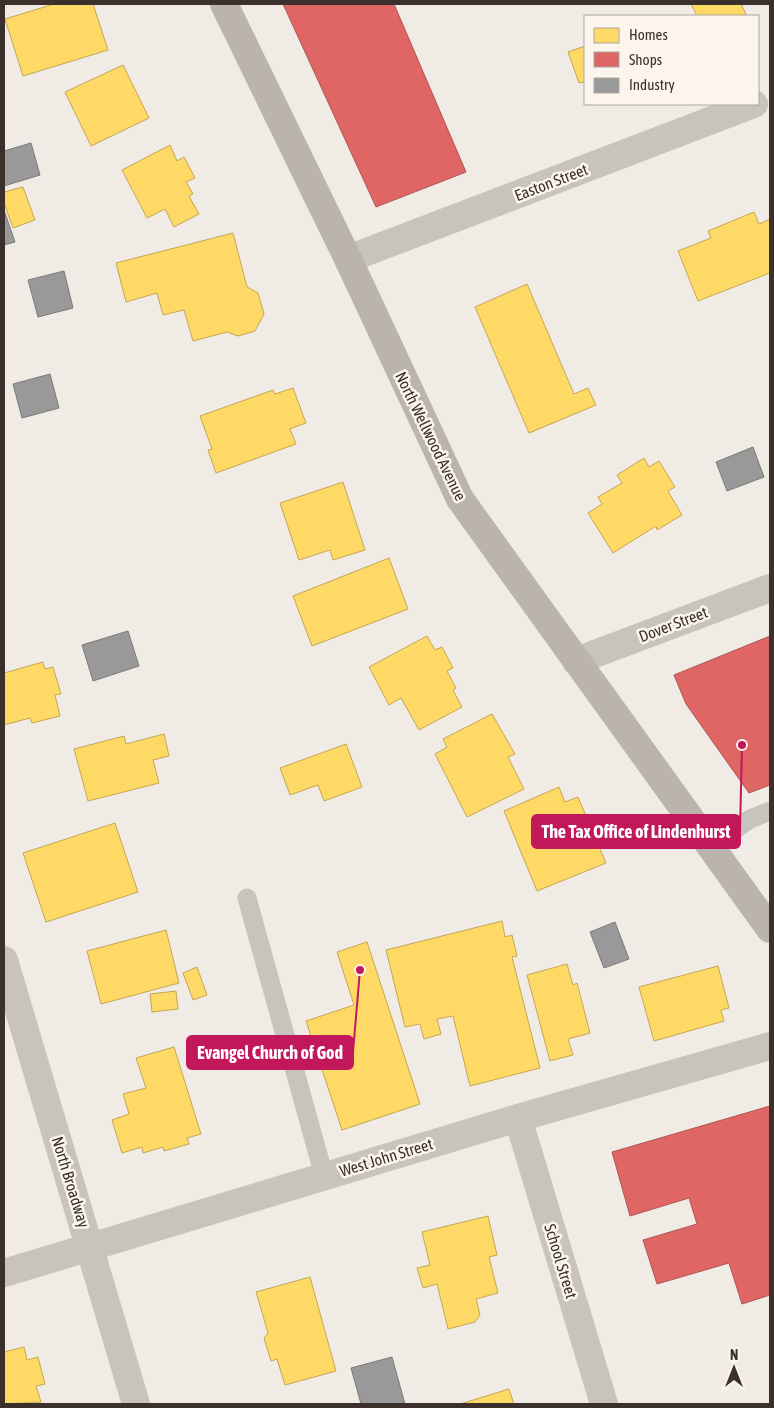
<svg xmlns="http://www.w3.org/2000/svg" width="774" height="1408" font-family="'Asap Condensed',sans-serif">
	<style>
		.homes { fill: #ffd966; stroke: #c4a654 }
		.shops { fill: #e06666; stroke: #ae5654 }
		.industry { fill: #999; stroke: #7d7a78 }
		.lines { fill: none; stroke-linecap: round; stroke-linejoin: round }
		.lane { stroke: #c9c3be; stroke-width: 19 }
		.street { stroke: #c9c3be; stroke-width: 28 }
		.secondary { stroke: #bab3ae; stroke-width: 28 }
		.labels { text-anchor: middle; stroke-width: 5; stroke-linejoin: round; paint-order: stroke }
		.street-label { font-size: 16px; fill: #3b302b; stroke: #fbf5ee }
		.leader { fill: none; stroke: #c2185b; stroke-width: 2 }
		.callout-dot { fill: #c2185b; stroke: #fbf5ee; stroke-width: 2 }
		.callout { fill: #c2185b; stroke: #c2185b; stroke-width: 2 }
		.callout-label { font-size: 18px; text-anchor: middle; font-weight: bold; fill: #fff }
	</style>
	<rect width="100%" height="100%" fill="#f0ebe5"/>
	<!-- homes -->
	<path class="homes" d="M 54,4 L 93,4 L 108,50 L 23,76 L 5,19 Z
		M 691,4 L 741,4 L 746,14 L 743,16 L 697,16 Z
		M 585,46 L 585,82 L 579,83 L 568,52 Z
		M 123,65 L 149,118 L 91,146 L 65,92 Z
		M 170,145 L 177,161 L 184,157 L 195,178 L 186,182 L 193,194 L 189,196 L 199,214 L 174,227 L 165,209 L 147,218 L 122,170 Z
		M 23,187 L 35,220 L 13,228 L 4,203 L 4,192 Z
		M 754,212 L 759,224 L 770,219 L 770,273 L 698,301 L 678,251 L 711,238 L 708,231 Z
		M 233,233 L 247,287 L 258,293 L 264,314 L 255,331 L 238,336 L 227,332 L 193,341 L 184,310 L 163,315 L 157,293 L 126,302 L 116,263 Z
		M 527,284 L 574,394 L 588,388 L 596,405 L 529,433 L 475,307 Z
		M 293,388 L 306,423 L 290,429 L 296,444 L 216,473 L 208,450 L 212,449 L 200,416 L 273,390 L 275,394 Z
		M 644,458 L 649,467 L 659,461 L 675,487 L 668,491 L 682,515 L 657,530 L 656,526 L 613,553 L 588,513 L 602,504 L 598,497 L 622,483 L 617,475 Z
		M 343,482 L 365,550 L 333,560 L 330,550 L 299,560 L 280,503 Z
		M 389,558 L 408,609 L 312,646 L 293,596 Z
		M 427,636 L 435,650 L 442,647 L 453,668 L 447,671 L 456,688 L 453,690 L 462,707 L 419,730 L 401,698 L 389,705 L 369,667 Z
		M 43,662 L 45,669 L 53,667 L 61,694 L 55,695 L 60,716 L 32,723 L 30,718 L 4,725 L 4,673 Z
		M 492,714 L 515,754 L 508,757 L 524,789 L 467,817 L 435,754 L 447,747 L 443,739 Z
		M 164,734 L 169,756 L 153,760 L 159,783 L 88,801 L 74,749 L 124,736 L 126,744 Z
		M 346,744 L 362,787 L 324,801 L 318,785 L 290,795 L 280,768 Z
		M 559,787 L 565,802 L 578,797 L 606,863 L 537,891 L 504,811 Z
		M 115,823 L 138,892 L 46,922 L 23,853 Z
		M 502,921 L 505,937 L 512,935 L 517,956 L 512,957 L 540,1068 L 470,1086 L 453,1016 L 437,1019 L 441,1034 L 424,1039 L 420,1024 L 405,1027 L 386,950 Z
		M 166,930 L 179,983 L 101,1004 L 87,951 Z
		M 367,942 L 420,1104 L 342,1130 L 306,1021 L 354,1005 L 337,952 Z
		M 567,964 L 573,985 L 577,983 L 590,1033 L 568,1039 L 573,1055 L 550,1061 L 527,975 Z
		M 718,966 L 729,1008 L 721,1010 L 724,1021 L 654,1041 L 639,987 Z
		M 197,967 L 207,995 L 193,1000 L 183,973 Z
		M 176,991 L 178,1009 L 152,1012 L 150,994 Z
		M 174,1047 L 201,1134 L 187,1138 L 189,1144 L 164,1151 L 163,1147 L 143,1153 L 142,1147 L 122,1153 L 112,1120 L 129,1114 L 123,1094 L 146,1088 L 136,1058 Z
		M 488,1216 L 497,1255 L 489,1257 L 498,1293 L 476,1299 L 480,1315 L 475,1322 L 448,1329 L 437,1284 L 423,1288 L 417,1268 L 430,1265 L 422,1232 Z
		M 310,1277 L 336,1371 L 285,1385 L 277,1359 L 271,1361 L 264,1338 L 268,1333 L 256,1292 Z
		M 24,1347 L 27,1360 L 38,1357 L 45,1384 L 36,1386 L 41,1402 L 4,1404 L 4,1352 Z
		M 509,1389 L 514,1404 L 460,1404 Z"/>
	<!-- shops -->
	<path class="shops" d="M 283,4 L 394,4 L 466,172 L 376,207 Z
		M 770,636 L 770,785 L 749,793 L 686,704 L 674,675 Z
		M 770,1106 L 770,1295 L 742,1304 L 729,1263 L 657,1284 L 643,1240 L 697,1224 L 689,1198 L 630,1216 L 612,1152 Z"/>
	<!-- industry -->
	<path class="industry" d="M 31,143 L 40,175 L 4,186 L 4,151 Z
		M 4,210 L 15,242 L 4,245 Z
		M 64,271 L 73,308 L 38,317 L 28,280 Z
		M 50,374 L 59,408 L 22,418 L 13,384 Z
		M 753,447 L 764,477 L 727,491 L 716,462 Z
		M 128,631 L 139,666 L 93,681 L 82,645 Z
		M 615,922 L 629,959 L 604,968 L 590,932 Z
		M 392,1357 L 405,1404 L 361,1404 L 351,1368 Z"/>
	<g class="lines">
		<!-- lane -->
		<path class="lane" d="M 710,847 L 750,819 L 770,811
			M 247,898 L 324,1176"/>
		<!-- street -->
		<path class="street" d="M 348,259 L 754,104
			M 576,661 L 770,588
			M 4,960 L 136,1404
			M 518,1118 L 604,1404
			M 4,1273 L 518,1118 L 770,1046"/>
		<!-- secondary -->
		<path class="secondary" d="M 224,4 L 348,259 L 460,499 L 770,929"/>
	</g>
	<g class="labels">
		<!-- street labels -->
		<g class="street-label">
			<text transform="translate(551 182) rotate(-21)" y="6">Easton Street</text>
			<text transform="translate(431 436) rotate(64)" y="6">North Wellwood Avenue</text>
			<text transform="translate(673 624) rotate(-21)" y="6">Dover Street</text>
			<text transform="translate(386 1157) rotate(-17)" y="6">West John Street</text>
			<text transform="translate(71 1182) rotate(73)" y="6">North Broadway</text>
			<text transform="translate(561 1261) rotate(73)" y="6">School Street</text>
		</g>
	</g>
	<!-- callouts -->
	<path class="leader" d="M742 745L740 831M360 970L353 1052"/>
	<g class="callout-dot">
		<circle cx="742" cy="745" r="5"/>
		<circle cx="360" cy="970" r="5"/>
	</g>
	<g class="callout">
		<rect x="532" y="815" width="208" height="33" rx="5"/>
		<rect x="187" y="1036" width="166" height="33" rx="5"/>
	</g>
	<g class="callout-label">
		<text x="636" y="838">The Tax Office of Lindenhurst</text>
		<text x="270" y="1059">Evangel Church of God</text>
	</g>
	<!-- border -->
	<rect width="774" height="1408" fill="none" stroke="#3b302b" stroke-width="10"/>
	<!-- legend -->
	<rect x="584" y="15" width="175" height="90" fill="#fbf5ee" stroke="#aea6a0"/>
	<rect x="594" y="28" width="25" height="15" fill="#ffd966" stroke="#aea6a0"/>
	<text x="629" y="40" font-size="15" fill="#3b302b">Homes</text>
	<rect x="594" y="52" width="25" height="15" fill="#e06666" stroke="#aea6a0"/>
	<text x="629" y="65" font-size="15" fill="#3b302b">Shops</text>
	<rect x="594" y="78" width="25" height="15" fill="#999999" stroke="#aea6a0"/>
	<text x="629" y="90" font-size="15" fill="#3b302b">Industry</text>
	<!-- north arrow -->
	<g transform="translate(734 1368)" stroke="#fbf5ee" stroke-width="4" paint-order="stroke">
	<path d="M0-4L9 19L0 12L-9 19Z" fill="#3b302b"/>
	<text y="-8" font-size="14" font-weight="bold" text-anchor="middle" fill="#3b302b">N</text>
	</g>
</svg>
